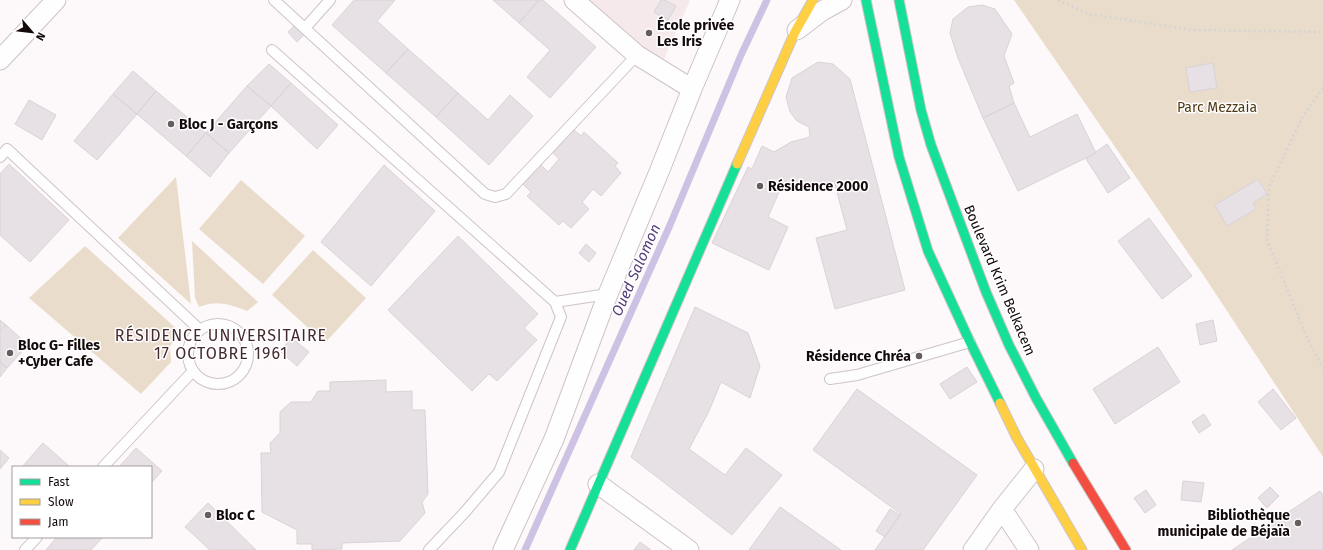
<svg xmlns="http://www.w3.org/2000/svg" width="1323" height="550" font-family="'Fira Sans',sans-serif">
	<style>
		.built { fill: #f5e9eb }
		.green { fill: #eadccb }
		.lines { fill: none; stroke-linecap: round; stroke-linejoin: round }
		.stream { stroke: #cdc1e4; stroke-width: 7 }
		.building { fill: #e7e0e4; stroke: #d9d3d7 }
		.lane-casing { stroke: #cdc4c5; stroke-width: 12 }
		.street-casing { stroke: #cdc4c5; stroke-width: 21 }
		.fast-casing { stroke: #cdc4c5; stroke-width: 11 }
		.slow-casing { stroke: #cdc4c5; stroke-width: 11 }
		.jam-casing { stroke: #cdc4c5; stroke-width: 11 }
		.path { stroke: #d5d3d4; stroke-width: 2.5; stroke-dasharray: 2 3; stroke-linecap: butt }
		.lane { stroke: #fffefe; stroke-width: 10 }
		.street { stroke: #fffefe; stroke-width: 19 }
		.fast { stroke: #16e098; stroke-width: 9 }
		.slow { stroke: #ffcf43; stroke-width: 9 }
		.jam { stroke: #f24e42; stroke-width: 9 }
		.poi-dot { fill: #665d5e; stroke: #fff; stroke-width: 1.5 }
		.labels { text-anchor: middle; stroke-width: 3; stroke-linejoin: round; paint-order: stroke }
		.poi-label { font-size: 14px; font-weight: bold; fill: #14090b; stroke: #fff; text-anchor: start }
		.park-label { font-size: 14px; fill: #4f3814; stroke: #fff }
		.street-label { font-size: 14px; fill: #14090b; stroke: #fff }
		.water-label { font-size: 15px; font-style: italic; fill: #513d7a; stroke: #fff }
		.quarter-label { font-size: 16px; letter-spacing: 1px; fill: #442a2f; stroke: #fff }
	</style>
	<rect width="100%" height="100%" fill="#fdf8f9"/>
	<!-- built -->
	<path class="built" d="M 583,0 L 690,0 L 661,66 Z"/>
	<!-- green -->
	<path class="green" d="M 1014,0 L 1323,0 L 1323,457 L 1206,279 Z
		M 176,177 L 191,304 L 118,238 Z
		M 241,180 L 305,236 L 263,284 L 199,229 Z
		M 192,241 L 258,302 L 247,311 C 228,304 218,300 199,307 L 195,298 Z
		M 85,246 L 179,331 L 170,347 L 171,362 L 141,394 L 29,298 Z
		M 313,250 L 366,298 L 325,343 L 272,295 Z"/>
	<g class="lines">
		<!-- stream -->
		<path class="stream" d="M 525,550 L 670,225 L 741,55 L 767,0"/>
	</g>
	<!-- building -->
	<path class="building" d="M 354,0 L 395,0 L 377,21 L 408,49 L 386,73 L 332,25 Z
		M 493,0 L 539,0 L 519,23 Z
		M 539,0 L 543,0 L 596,47 L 550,98 L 527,77 L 550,50 L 519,23 Z
		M 661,0 L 664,0 L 676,6 L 668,20 L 654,12 Z
		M 982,5 L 995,9 L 1012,34 L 1004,56 L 1014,83 L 1009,86 L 1014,103 L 983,118 L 958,58 L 950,33 L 953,19 L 968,7 Z
		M 295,25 L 304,35 L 297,42 L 288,32 Z
		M 408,49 L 458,93 L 436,117 L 386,73 Z
		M 818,62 L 833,64 L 850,79 L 905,290 L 835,309 L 816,238 L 847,230 L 834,181 L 804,190 L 784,181 L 768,217 L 788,227 L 769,270 L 712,243 L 748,167 L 752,169 L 762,146 L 774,152 L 791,142 L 810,137 L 809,127 L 797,121 L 790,112 L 786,97 L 792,78 Z
		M 1213,63 L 1217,88 L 1190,92 L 1186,68 Z
		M 269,64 L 291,83 L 271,106 L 247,86 Z
		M 133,71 L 156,91 L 137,114 L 113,94 Z
		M 291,83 L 338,125 L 317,149 L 271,106 Z
		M 247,86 L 271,106 L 229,153 L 206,133 Z
		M 156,91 L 206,133 L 186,156 L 137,114 Z
		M 458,93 L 488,120 L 510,95 L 533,116 L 489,165 L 436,117 Z
		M 113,94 L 137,114 L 97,160 L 74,141 Z
		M 29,100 L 56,115 L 42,140 L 15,124 Z
		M 1014,103 L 1030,137 L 1077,114 L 1096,153 L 1018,191 L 983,118 Z
		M 573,129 L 581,136 L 584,132 L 618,163 L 615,166 L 621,173 L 601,196 L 593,189 L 582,202 L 589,209 L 571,228 L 563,221 L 559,225 L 527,196 L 531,192 L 523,184 L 540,164 L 548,172 L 559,159 L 552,152 Z
		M 206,133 L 229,153 L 210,177 L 186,156 Z
		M 1107,144 L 1130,178 L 1108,193 L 1086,159 Z
		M 9,164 L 69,220 L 30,262 L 0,235 L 0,174 Z
		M 384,165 L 435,211 L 371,286 L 321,242 Z
		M 1258,179 L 1267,194 L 1253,203 L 1256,209 L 1227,226 L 1215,205 Z
		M 1149,218 L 1192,276 L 1162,299 L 1118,241 Z
		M 458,236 L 538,314 L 524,328 L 537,340 L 497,381 L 489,374 L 472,391 L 388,310 Z
		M 586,244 L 596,253 L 589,262 L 579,253 Z
		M 695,307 L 748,333 L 760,366 L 750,398 L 721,382 L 709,411 L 689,449 L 725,475 L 746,448 L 782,475 L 732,535 L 631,457 Z
		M 0,320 L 6,325 L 0,331 Z
		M 1213,320 L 1217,341 L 1200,345 L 1196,324 Z
		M 6,325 L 28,345 L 7,368 L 0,362 L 0,331 Z
		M 292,338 L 309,352 L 297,366 L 280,351 Z
		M 1158,347 L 1180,382 L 1115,424 L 1093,389 Z
		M 0,362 L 7,368 L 0,377 Z
		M 967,367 L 977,382 L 950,399 L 940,384 Z
		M 386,380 L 386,392 L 412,391 L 412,410 L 425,410 L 428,494 L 422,502 L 425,513 L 400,541 L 342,543 L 342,549 L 312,550 L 312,544 L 297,544 L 297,530 L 262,512 L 261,453 L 271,453 L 270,443 L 280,433 L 280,412 L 291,402 L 311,402 L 318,391 L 330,391 L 330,382 Z
		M 857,389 L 977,475 L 923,550 L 875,550 L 901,514 L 813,450 Z
		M 1273,389 L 1296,418 L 1281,430 L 1258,402 Z
		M 1204,414 L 1211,425 L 1199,433 L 1192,422 Z
		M 43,443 L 70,467 L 22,467 Z
		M 136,448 L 162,471 L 151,483 L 151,467 L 119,467 Z
		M 0,450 L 9,458 L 0,469 Z
		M 1183,481 L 1204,483 L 1201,502 L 1181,500 Z
		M 1270,487 L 1279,496 L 1267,508 L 1258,498 Z
		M 1146,490 L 1156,505 L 1145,513 L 1134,498 Z
		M 1320,491 L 1323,495 L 1323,550 L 1232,550 Z
		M 208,503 L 256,550 L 210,550 L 185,527 Z
		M 780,507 L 841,550 L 749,550 Z
		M 890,509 L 900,515 L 885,537 L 876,531 Z
		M 57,537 L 103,537 L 91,550 L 46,550 Z
		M 640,542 L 651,550 L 634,550 Z"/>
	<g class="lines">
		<defs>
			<path id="lane" d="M 274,0 L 485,194 L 495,197 L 506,194 L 637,55
				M 305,28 L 330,0
				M 272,50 L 555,302 L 561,317 L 499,472 L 465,512 L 429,550
				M 0,157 L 7,149 L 200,330
				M 555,302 L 608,294
				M188 354a30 30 0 1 1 60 0a30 30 0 1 1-60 0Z
				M 830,379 L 857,375 L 970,342
				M 103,467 L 193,371
				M 25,550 L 37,537"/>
			<path id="street" d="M 574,0 L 637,55 L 692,89
				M 797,30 L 822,11 L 842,0
				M 0,60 L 56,0
				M 598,484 L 689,550
				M 1002,509 L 1029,550
				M 503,550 L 554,439 L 608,294 L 659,172 L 692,89 L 730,0
				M 973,550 L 1002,509 L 1034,469"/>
			<path id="fast" d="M 866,0 L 899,157 L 928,251 L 970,342 L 1000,403
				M 899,0 L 921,110 L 931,145 L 959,220 L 986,292 L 1009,345 L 1036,398 L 1073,463
				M 570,550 L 737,164"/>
			<path id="slow" d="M 737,164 L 795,32 L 813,0
				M 1000,403 L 1017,438 L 1082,550"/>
			<path id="jam" d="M 1073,463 L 1126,550"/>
		</defs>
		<!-- lane casing -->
		<use href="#lane" class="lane-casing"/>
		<!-- street casing -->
		<use href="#street" class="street-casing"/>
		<!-- fast casing -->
		<use href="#fast" class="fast-casing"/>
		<!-- slow casing -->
		<use href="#slow" class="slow-casing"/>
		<!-- jam casing -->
		<use href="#jam" class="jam-casing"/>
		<!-- path -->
		<path class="path" d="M 1058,0 L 1089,14 L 1192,30 L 1323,32
			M 1323,88 L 1302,118 L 1269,187 L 1267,240 L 1308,340 L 1323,368"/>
		<!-- lane -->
		<use href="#lane" class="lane"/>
		<!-- street -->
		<use href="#street" class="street"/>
		<!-- fast -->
		<use href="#fast" class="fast"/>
		<!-- slow -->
		<use href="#slow" class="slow"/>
		<!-- jam -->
		<use href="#jam" class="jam"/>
	</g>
	<!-- markers -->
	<g class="poi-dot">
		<circle cx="649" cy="33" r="4"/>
		<circle cx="171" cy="124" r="4"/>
		<circle cx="760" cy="186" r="4"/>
		<circle cx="10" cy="353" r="4"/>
		<circle cx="919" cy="356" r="4"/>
		<circle cx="208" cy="515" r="4"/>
		<circle cx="1298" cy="523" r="4"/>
	</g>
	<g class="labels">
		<!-- poi labels -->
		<g class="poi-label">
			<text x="657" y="30">École privée<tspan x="657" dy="16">Les Iris</tspan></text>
			<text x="179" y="129">Bloc J - Garçons</text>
			<text x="768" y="191">Résidence 2000</text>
			<text x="18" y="350">Bloc G- Filles<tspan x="18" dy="16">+Cyber Cafe</tspan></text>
			<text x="911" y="361" text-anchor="end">Résidence Chréa</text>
			<text x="216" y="520">Bloc C</text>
			<text x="1290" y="520" text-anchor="end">Bibliothèque<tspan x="1290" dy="16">municipale de Béjaïa</tspan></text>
		</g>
		<!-- park labels -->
		<g class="park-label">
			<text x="1217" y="112">Parc Mezzaia</text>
		</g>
		<!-- street labels -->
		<g class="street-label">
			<text transform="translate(1000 280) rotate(67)" y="5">Boulevard Krim Belkacem</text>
		</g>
		<!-- water labels -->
		<g class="water-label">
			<text transform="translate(636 270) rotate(-66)" y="5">Oued Salomon</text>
		</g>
		<!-- quarter labels -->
		<g class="quarter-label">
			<text x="221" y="341">RÉSIDENCE UNIVERSITAIRE<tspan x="221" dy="18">17 OCTOBRE 1961</tspan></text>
		</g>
	</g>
	<!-- legend -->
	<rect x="12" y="466" width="140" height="72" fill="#ffffff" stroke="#a19d9d"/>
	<rect x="20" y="479" width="20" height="6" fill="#16e098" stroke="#a19d9d"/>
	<text x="48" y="486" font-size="12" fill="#14090b">Fast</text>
	<rect x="20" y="499" width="20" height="6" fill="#ffcf43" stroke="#a19d9d"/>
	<text x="48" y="506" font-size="12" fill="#14090b">Slow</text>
	<rect x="20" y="519" width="20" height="6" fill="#f24e42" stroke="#a19d9d"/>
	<text x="48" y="526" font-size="12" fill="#14090b">Jam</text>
	<!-- north arrow -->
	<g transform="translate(32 32) rotate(118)" stroke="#ffffff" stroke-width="3" paint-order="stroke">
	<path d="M0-3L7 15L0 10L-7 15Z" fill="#14090b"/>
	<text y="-6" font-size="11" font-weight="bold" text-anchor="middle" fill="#14090b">N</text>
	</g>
</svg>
